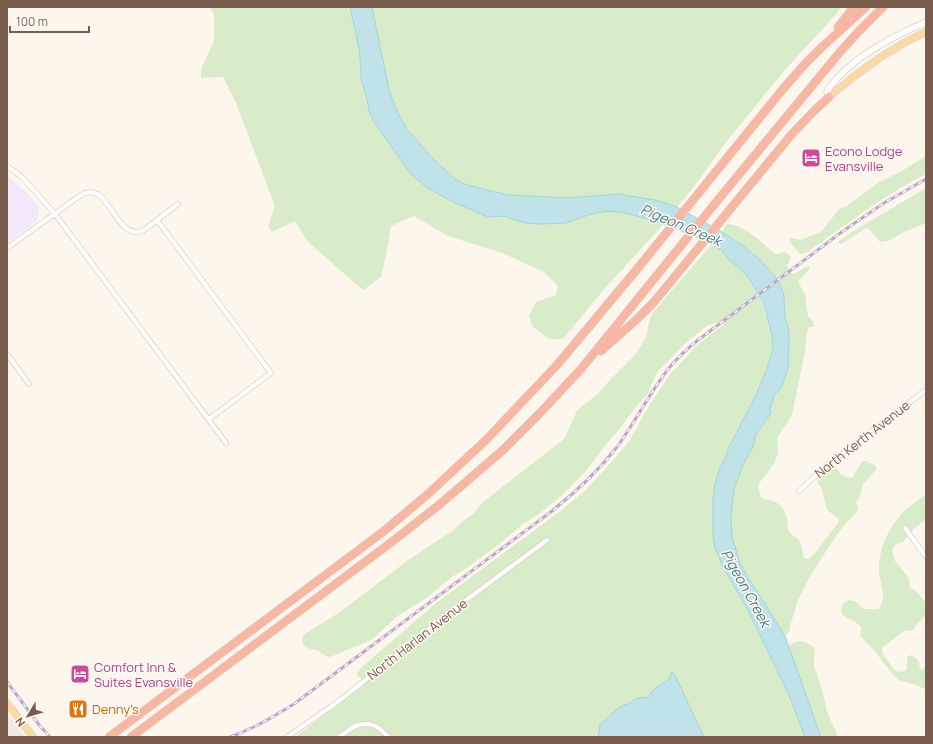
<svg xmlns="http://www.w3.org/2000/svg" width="933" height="744" font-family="Manrope,sans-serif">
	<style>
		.industrial { fill: #efe9e4 }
		.education { fill: #f3e8fa }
		.green { fill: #d8ecc9 }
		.water { fill: #bfe3e8; stroke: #a5d3da }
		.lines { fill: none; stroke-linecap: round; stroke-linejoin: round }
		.street-casing { stroke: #d1beb0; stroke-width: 5.5 }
		.secondary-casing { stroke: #d6c0b0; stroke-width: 7 }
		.primary-casing { stroke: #dad1cd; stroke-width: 8 }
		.highway-casing { stroke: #dad1cd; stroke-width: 9 }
		.street { stroke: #fff; stroke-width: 4.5 }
		.secondary { stroke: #fff; stroke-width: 6 }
		.primary { stroke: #fbd9a5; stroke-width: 7 }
		.highway { stroke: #f7b7a3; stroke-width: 8 }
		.rail-casing { stroke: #b9a8c9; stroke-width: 3 }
		.rail { stroke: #fffaf3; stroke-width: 1.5; stroke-dasharray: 4.5; stroke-linecap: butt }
		.labels { text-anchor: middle; stroke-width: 3; stroke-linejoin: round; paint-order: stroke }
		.hotel-label { font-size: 13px; fill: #b23c85; stroke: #fffaf3; text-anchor: start }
		.street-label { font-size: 13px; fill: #7a5c4d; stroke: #fffaf3 }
		.food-label { font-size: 13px; fill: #c56008; stroke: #fffaf3; text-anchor: start }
		.water-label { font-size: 14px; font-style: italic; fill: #437c86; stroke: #fffaf3 }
	</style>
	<rect width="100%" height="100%" fill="#fdf6ec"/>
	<!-- industrial -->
	<path class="industrial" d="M 7,713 L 25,737 L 7,737 Z"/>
	<!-- education -->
	<path class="education" d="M 7,175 L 33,199 L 39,209 L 37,221 L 7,243 Z"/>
	<!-- green -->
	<path class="green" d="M 210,7 L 350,7 L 359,48 L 361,70 L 361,78 L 368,104 L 369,111 L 374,122 L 410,173 L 426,187 L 451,201 L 488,217 L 504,216 L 514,220 L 588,215 L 607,211 L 618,211 L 626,213 L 664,224 L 605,288 L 563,339 L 549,339 L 532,326 L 529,316 L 536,302 L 556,295 L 558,286 L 544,272 L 502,253 L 448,236 L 414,216 L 391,226 L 386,255 L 381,277 L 363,290 L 308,242 L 295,221 L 272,232 L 268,226 L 275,206 L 236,103 L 223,77 L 201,78 L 201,69 L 214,41 L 214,15 Z
		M 372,7 L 841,7 L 838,12 L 785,70 L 726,142 L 693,188 L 677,207 L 655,200 L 618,194 L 569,198 L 509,195 L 495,192 L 464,184 L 454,178 L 433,159 L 406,128 L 397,111 L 389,90 Z
		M 926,156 L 926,174 C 884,195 844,226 806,253 L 800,254 L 792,245 L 789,240 L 791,238 L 800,240 L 821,232 L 840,208 L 847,206 L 879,182 L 900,172 Z
		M 926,188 L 926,223 L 904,232 L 888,241 L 880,242 L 869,229 L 866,228 L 843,243 L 839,244 L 839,241 L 855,230 Z
		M 727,224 C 744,224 763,244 775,254 C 784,255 783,248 791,257 L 787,266 L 792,274 C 799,273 802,267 809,267 L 810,269 L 798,281 L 805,295 L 808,316 L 813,321 L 814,325 L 813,327 L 809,327 L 807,332 L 805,351 L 792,415 L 777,438 L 778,453 L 774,464 L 760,482 L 758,486 L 761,497 L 764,499 L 776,502 L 782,507 L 787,518 L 788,530 L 790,533 L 799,540 L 802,548 L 803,556 L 805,559 L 809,559 L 814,554 L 838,523 L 839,519 L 827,510 L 825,503 L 822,488 L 817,483 C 821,473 824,469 833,464 C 838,471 843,480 853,477 L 862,461 L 866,461 L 876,466 L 876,470 L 863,484 L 860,496 L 856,502 L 858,509 L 856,513 L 848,521 L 838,533 L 810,576 L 798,600 L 790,626 L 790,630 L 785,636 L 777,623 L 747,577 L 740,563 L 732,537 L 731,515 L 734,489 L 743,465 L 753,447 L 756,434 L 771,413 L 770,409 L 776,395 L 782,386 L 789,335 L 788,326 L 785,318 L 784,296 L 781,286 L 774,275 L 759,259 L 742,245 L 722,232 Z
		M 712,244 L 722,251 L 729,260 L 741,269 L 751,281 L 763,304 L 772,335 L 773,348 L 767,369 L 755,397 L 728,449 L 725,459 L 720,467 L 715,484 L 713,498 L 713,536 L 715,548 L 724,569 L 749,612 L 789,695 L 805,737 L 704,737 L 674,673 L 669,680 L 662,683 L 648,697 L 637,698 L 628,704 L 621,706 L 600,725 L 598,737 L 295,737 L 363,686 L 361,678 L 358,677 L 357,673 L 362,667 L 436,603 L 563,509 L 587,489 L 615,458 L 630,440 L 647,409 L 668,377 L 696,346 L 723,325 L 723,321 L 708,325 L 682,346 L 669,361 L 658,371 L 653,381 L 648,394 L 635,408 L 618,431 L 608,442 L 585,472 L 561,496 L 539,514 L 523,524 L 498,545 L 468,567 L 452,577 L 425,599 L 399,615 L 377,635 L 371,640 L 330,657 L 326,656 L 317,650 L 310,649 L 303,645 L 302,637 L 305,634 L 340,612 L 407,561 L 446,535 L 453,531 L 463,521 L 473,514 L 483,502 L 564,439 L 577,411 L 582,406 L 598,394 L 608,382 L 636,354 L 646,337 L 650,318 L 654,311 Z
		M 926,494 L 926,519 L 915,528 L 903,542 L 896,544 L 892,550 L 895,561 L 909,578 L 910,588 L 917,592 L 926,603 L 926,615 L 918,623 L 914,629 L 911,631 L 907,630 L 904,631 L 883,647 L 882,651 L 883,654 L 894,670 L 897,672 L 905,671 L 907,668 L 907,657 L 910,655 C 918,658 918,659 920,668 L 922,670 L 926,665 L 926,690 L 917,685 L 898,680 L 883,662 L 874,650 L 860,636 C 860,634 861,632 861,629 C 861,622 845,619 841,613 L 842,605 L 848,600 L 855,601 L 863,609 L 878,609 C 888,598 880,585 879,571 C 878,550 888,529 902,513 C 909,506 918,500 926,494 Z
		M 800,641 L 807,643 L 814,647 L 815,650 L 814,658 L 814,666 L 822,689 L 827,712 L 838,737 L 821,737 L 788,647 L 793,643 Z"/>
	<!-- water -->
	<path class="water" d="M 350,7 L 372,7 L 389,90 L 397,111 L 406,128 L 433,159 L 454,178 L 464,184 L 495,192 L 509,195 L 569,198 L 618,194 L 655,200 L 677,207 L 722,232 L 742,245 L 759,259 L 774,275 L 781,286 L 784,296 L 785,318 L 788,326 L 789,335 L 788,368 L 782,386 L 775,395 L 770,409 L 771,413 L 756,434 L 753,447 L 743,465 L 734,489 L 731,515 L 732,537 L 740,563 L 747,576 L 777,623 L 785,636 L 821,737 L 805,737 L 789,695 L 749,612 L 724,569 L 715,548 L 713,536 L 713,498 L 715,484 L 720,467 L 725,459 L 728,449 L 755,397 L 767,369 L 773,348 L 772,335 L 764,304 L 751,281 L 741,269 L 729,260 L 722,251 L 712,244 L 664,224 L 626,213 L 607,211 L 588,215 L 575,220 L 565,223 L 541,224 L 526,223 L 514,220 L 504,216 L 488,217 L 451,201 L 426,187 L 410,173 L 374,122 L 369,111 L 368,104 L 361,78 L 361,70 L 359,48 Z
		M 671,673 L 674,673 L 704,737 L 598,737 L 600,725 L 617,709 L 621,706 L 628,704 L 637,698 L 648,697 C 654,688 660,684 669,680 Z"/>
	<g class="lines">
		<defs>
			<path id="street" d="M 7,166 L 22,177 L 55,214 L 226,443
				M 157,220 L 271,373 L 209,419
				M 7,248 L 81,195 C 110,178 115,244 144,230 L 178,204
				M 7,354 L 29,384
				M 799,491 L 828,464 L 926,390
				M 905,528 L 926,557
				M 287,737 L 339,701 L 449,613 L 547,540
				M 339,737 C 344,734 350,729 355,726 C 370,721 379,726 388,737"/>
			<path id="secondary" d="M 829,97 L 827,92 L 829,88 C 852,57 892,37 926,22"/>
			<path id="primary" d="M 829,97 C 859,71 890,48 926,32
				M 7,703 L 33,737"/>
			<path id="highway" d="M 838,27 L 854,7
				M 601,351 L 636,320 L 654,302 L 791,135 L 814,111 L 829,97
				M 109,737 L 384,531 L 428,494 L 486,440 L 557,365 L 633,274 L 783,89 L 804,65 L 822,47 L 866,7
				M 131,737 L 389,544 L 439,505 L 503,450 L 540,413 L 581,369 L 722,195 L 840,52 L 859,31 L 883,7"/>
		</defs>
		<!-- street casing -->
		<use href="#street" class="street-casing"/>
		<!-- secondary casing -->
		<use href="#secondary" class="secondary-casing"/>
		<!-- primary casing -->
		<use href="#primary" class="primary-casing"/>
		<!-- highway casing -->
		<use href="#highway" class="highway-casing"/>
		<!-- street -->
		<use href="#street" class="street"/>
		<!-- secondary -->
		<use href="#secondary" class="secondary"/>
		<!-- primary -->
		<use href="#primary" class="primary"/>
		<!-- highway -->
		<use href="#highway" class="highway"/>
		<defs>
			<path id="rail" d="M 7,682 L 40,726 L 50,737
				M 230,737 C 253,729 273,717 294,704 L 552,511 C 576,492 598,471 617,447 C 636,421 650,392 669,368 C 678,357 688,348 698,340 L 843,231 L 884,203 L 926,179"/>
		</defs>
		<!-- rail casing -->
		<use href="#rail" class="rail-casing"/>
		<!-- rail -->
		<use href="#rail" class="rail"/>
	</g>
	<!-- icons -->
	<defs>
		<symbol id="hotel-square" viewBox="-11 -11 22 22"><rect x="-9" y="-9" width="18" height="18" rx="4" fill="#d1479c" stroke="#fffaf3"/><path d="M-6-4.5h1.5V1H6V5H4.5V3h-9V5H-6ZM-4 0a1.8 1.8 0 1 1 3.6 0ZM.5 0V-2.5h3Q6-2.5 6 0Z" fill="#fff"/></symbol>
		<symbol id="restaurant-square" viewBox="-11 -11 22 22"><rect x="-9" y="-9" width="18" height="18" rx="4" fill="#e8710a" stroke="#fffaf3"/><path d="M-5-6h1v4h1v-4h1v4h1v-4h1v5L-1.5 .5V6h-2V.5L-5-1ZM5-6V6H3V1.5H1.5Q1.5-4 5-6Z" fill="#fff"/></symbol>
	</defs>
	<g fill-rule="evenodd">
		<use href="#hotel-square" x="800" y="147" width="22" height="22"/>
		<use href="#hotel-square" x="69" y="663" width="22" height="22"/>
		<use href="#restaurant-square" x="67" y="698" width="22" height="22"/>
	</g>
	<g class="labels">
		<!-- hotel labels -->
		<g class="hotel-label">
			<text x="825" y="156">Econo Lodge<tspan x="825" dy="15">Evansville</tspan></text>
			<text x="94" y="672">Comfort Inn &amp;<tspan x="94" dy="15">Suites Evansville</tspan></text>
		</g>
		<!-- street labels -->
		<g class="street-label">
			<text transform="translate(862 439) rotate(-38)" y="5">North Kerth Avenue</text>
			<text transform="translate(417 639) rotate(-38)" y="5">North Harlan Avenue</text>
		</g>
		<!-- food labels -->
		<g class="food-label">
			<text x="92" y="714">Denny's</text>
		</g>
		<!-- water labels -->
		<g class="water-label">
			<text transform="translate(681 225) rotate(23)" y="5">Pigeon Creek</text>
			<text transform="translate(746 588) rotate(61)" y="5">Pigeon Creek</text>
		</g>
	</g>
	<!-- border -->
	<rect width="933" height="744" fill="none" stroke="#7a5c4d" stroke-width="16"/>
	<!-- north arrow -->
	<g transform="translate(28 716) rotate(232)" stroke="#fffaf3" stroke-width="3" paint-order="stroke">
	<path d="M0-3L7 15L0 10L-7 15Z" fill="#7a5c4d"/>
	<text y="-6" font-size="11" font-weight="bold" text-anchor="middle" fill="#7a5c4d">N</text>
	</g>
	<!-- scale -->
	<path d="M10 26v6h79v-6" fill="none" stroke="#7a5c4d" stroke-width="2"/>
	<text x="16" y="26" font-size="12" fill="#7a5c4d" stroke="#fffaf3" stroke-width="3" paint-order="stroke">100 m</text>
</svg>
